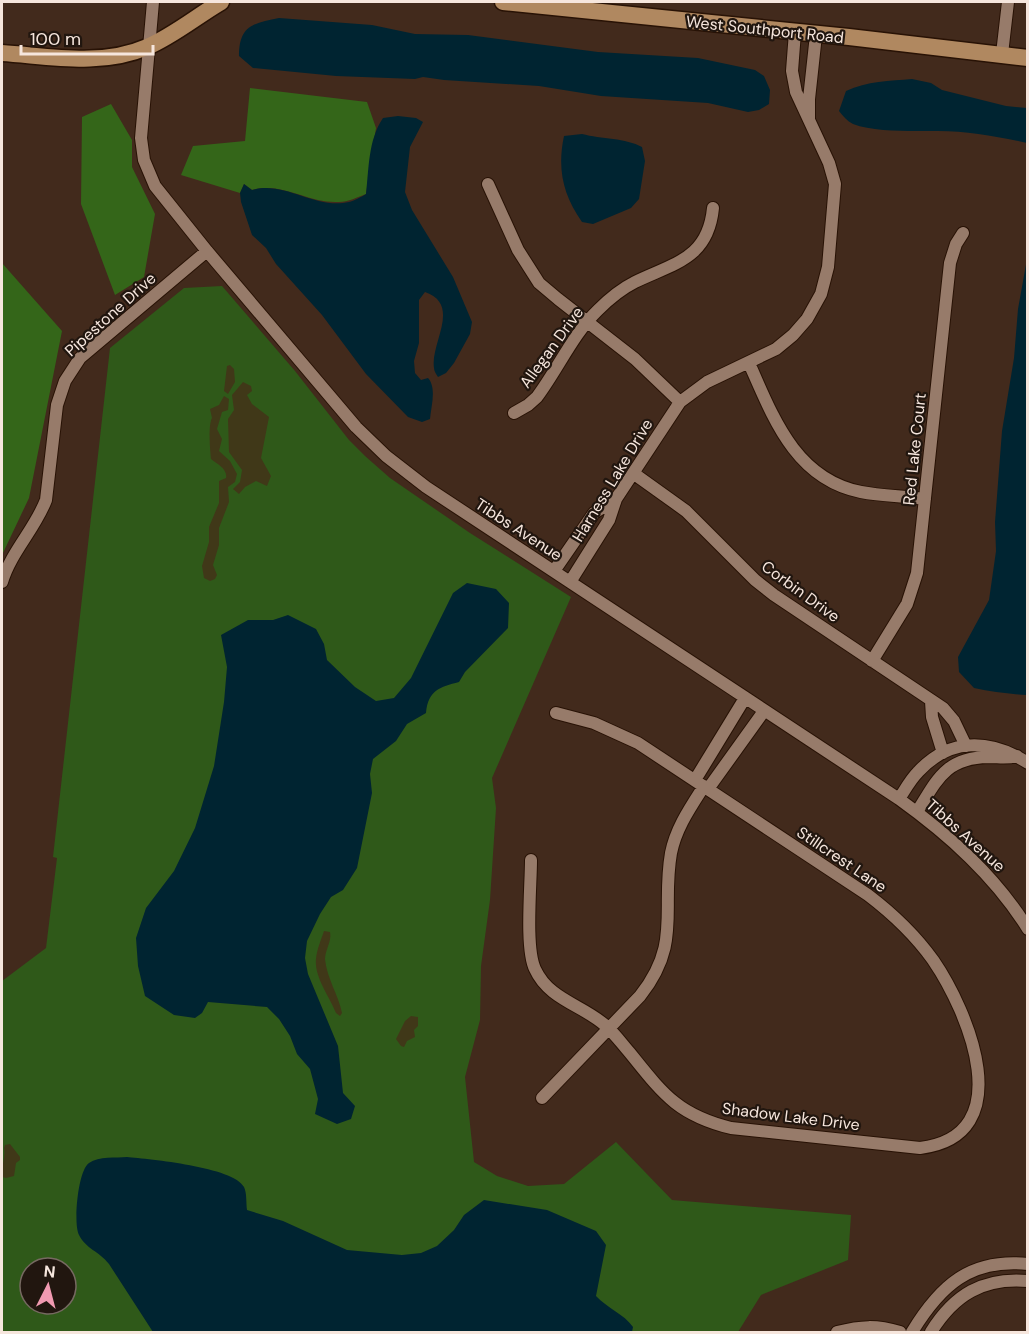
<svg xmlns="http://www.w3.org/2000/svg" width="1029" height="1334" font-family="'DM Sans',sans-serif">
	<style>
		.green { fill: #2f5919; fill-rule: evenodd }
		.forest { fill: #346619 }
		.sand { fill: #403818 }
		.water { fill: #002431 }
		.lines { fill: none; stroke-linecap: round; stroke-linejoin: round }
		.minor-casing { stroke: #281205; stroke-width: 14 }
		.major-casing { stroke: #281205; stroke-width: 19 }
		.minor { stroke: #977b6a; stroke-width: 12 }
		.major { stroke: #b08860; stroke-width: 16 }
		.labels { text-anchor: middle; stroke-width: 4.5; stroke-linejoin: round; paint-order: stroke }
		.street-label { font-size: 16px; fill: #f6e6dd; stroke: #21160f }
	</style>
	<rect width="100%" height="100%" fill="#422a1c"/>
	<!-- green -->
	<path class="green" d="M 222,286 L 295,371 L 349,440 L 365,456 L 390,478 L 470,533 L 571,597 L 492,778 L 496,808 L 490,900 L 481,966 L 480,1020 L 465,1077 L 474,1162 L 497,1176 L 528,1186 L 564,1184 L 616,1142 L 672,1200 L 851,1215 L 848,1260 L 761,1295 L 738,1332 L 2,1332 L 2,981 L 46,948 L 57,858 L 53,857 L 110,348 L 184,288 ZM 30,1268 L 66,1268 L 66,1304 L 30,1304 Z"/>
	<!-- forest -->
	<path class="forest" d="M 250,88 L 367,102 L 376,128 L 366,194 C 358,197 348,202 339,202 C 309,204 282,181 252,190 L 244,184 L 240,193 L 181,175 L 193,146 L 245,141 Z
		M 111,104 L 132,140 L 132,167 L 155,214 L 144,277 L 115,295 L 81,204 L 82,117 Z
		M 2,263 L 62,331 L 29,498 L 2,555 Z"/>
	<!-- sand -->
	<path class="sand" d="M 230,365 L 234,369 L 235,382 L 228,394 L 224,391 L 227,366 Z
		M 243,382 L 251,386 L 252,391 L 247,395 L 252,404 L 269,417 L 261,458 L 271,476 L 267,486 L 256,481 L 245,487 L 239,494 L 233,489 L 240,482 L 242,470 L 229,452 L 228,419 L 234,410 L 232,395 Z
		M 224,396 L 229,399 L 228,410 L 222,412 L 217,429 L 222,439 L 219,451 L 230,461 L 237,474 L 235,482 L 228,487 L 229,502 L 219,528 L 219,545 L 213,565 L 217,575 L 215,579 L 210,581 L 204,578 L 202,566 L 209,542 L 209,527 L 219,503 L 219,481 L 226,478 C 228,469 217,464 211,459 C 210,449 208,425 212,418 L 210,409 L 219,405 Z
		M 324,931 L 330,932 C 332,941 325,950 325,959 C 327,979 338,994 342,1013 L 340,1016 L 336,1013 C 330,997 314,977 316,959 C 317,949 321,940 324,931 Z
		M 411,1016 L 418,1017 L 418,1026 L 414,1030 L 415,1037 L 407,1041 L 404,1047 L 401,1046 L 396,1039 L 405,1021 Z
		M 10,1144 L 20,1157 L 20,1160 L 16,1163 L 14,1176 L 6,1178 L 2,1177 C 1,1166 6,1157 4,1148 L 5,1145 Z"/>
	<!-- water -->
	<path class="water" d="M 279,18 L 372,25 L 415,34 L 468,35 L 598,52 L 698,58 L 755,70 L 764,76 L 770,90 L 769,104 L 759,110 L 748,112 L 708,103 L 601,96 L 539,86 L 444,80 L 423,77 L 415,79 L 336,76 L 253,68 L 239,56 C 239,26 253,23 279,18 Z
		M 912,79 L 931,83 L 942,90 L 1006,106 L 1027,108 L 1027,143 C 996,136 963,130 931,131 C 909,131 874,132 853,124 C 847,121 843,116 839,111 L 846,91 C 867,81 890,81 912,79 Z
		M 398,116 L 416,118 L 423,122 L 410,147 L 405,192 L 412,210 L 453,277 L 472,322 L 470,334 L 454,363 L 446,373 L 438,377 C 436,374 434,371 434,368 C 430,343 462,305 425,292 L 419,300 L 419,343 L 414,361 L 415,373 L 421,380 L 428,378 C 437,388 431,406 430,419 L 422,422 L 408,417 L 366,374 L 322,315 L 276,264 L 266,248 L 252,235 L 241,202 L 240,193 L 244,184 L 252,190 C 285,180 315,210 349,202 C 354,201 361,197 366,194 C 369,169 368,140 383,118 Z
		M 582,134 C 601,139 626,138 642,147 L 645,161 L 639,199 L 631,208 L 593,224 L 582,222 C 563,195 557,169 564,136 Z
		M 1027,259 L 1028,695 L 1027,695 C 1010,694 992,692 974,688 L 959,672 L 958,657 L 989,600 L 996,551 L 995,522 L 1002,431 L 1014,358 L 1018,309 Z
		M 467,583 L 496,589 L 509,603 L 508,628 L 465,672 L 459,682 C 440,687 428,690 426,713 L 407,724 L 396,741 L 373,759 L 370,774 L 372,793 L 357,868 L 343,890 L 331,897 L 320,914 L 307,941 L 305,958 L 308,974 L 338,1046 L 343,1093 L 355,1106 L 351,1119 L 337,1124 L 315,1114 L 318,1099 L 310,1069 L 297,1054 L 290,1036 L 279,1019 L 267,1007 L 208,1002 L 202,1013 L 195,1018 L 174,1015 L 145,996 L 138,966 L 136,938 L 146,908 L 174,871 L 195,828 L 214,766 L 224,702 L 227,667 L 221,635 L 248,620 L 273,620 L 288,615 L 316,629 L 324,644 L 327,660 L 355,687 L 376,701 L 394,698 L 411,678 L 453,593 Z
		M 127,1157 C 149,1159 234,1167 244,1187 C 247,1193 246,1203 247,1210 L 283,1221 L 347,1250 L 402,1255 L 421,1253 L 437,1246 L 454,1230 L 464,1215 L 484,1200 L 547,1210 L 596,1231 L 606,1245 L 596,1296 C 607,1308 624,1314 633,1327 L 632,1332 L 153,1332 L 109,1264 C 99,1251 86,1249 79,1235 C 73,1224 78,1170 89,1163 C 99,1156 116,1158 127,1157 Z"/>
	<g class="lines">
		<defs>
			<path id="minor" d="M 153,2 L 141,138 L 144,160 L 155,186 L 207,251 L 356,427 L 386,456 L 426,487 L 899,799 C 949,835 995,876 1028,929
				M 1002,54 L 1008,2
				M 809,118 L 809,99 L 816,35
				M 488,184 L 518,250 L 539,283 L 558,299 L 635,359 L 680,402
				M 749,363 C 773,417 795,479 861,492 C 882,496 904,496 925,499
				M 514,413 L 528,405 L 537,397 C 558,369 573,334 598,310 C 609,299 621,289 635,282 C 674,263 708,259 713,208
				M 633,473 L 686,511 L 755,580 L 774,595 L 943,708 L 954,721 L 966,746
				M 554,571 L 594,513 L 616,499
				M 2,582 C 11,552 35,529 46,500 L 57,405 L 65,381 L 80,358 L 207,251
				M 570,582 L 609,520 L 616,499 L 680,402 L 707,382 L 776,349 L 793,335 L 807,319 L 821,294 L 828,267 L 835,184 L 829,163 L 796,92 L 792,71 L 795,32
				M 872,661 L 907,604 L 917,573 L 950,263 L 956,244 L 963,233
				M 931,701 L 932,717 L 943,753
				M 695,780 L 745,698
				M 708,789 L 764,711
				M 899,799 C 905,790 910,780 918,772 C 950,737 990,739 1028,763
				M 917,812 C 937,780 945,758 988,757 C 999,757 1007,759 1017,756
				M 531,860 C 531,886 525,948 535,969 C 549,1000 583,1005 606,1026 C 615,1034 622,1044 630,1053 C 663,1094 678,1115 731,1128 L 920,1148 C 1021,1136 968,1011 933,960 C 915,935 893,914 868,895 L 638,743 L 594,723 L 556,713
				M 542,1098 L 640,996 C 682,943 661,910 671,853 C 676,828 690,808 704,786
				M 837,1332 C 861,1326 876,1325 900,1332
				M 912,1332 C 940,1286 970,1258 1028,1264
				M 931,1332 C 954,1295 983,1277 1028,1281"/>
			<path id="major" d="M 503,2 L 849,37 L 1028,58
				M 2,53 C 49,56 101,67 147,47 C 173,36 197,16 221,2"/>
		</defs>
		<!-- minor casing -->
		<use href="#minor" class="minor-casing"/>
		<!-- major casing -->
		<use href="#major" class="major-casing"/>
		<!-- minor -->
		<use href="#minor" class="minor"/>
		<!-- major -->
		<use href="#major" class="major"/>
	</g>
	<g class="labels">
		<!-- street labels -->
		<g class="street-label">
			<text transform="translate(765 29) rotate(6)" y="6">West Southport Road</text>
			<text transform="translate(110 314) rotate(-42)" y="6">Pipestone Drive</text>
			<text transform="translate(551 347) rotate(-54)" y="6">Allegan Drive</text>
			<text transform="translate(914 449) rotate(-84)" y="6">Red Lake Court</text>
			<text transform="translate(612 480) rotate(-59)" y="6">Harness Lake Drive</text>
			<text transform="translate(519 529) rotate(33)" y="6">Tibbs Avenue</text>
			<text transform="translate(801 591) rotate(36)" y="6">Corbin Drive</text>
			<text transform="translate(966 835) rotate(42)" y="6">Tibbs Avenue</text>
			<text transform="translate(842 859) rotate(34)" y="6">Stillcrest Lane</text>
			<text transform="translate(791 1116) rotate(7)" y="6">Shadow Lake Drive</text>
		</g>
	</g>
	<!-- border -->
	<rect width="1029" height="1334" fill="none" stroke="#f6e6dd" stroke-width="6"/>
	<!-- north arrow -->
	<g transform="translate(48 1286) rotate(6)"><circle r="28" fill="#21160f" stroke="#766961" stroke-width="1.5"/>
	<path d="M0-4.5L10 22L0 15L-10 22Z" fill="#f19ab1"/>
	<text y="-9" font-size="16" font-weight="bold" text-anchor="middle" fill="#f6e6dd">N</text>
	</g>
	<!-- scale -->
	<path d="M21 45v9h132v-9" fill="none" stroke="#f6e6dd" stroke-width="3"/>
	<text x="30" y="45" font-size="18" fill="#f6e6dd" stroke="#21160f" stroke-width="4.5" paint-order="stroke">100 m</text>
</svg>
